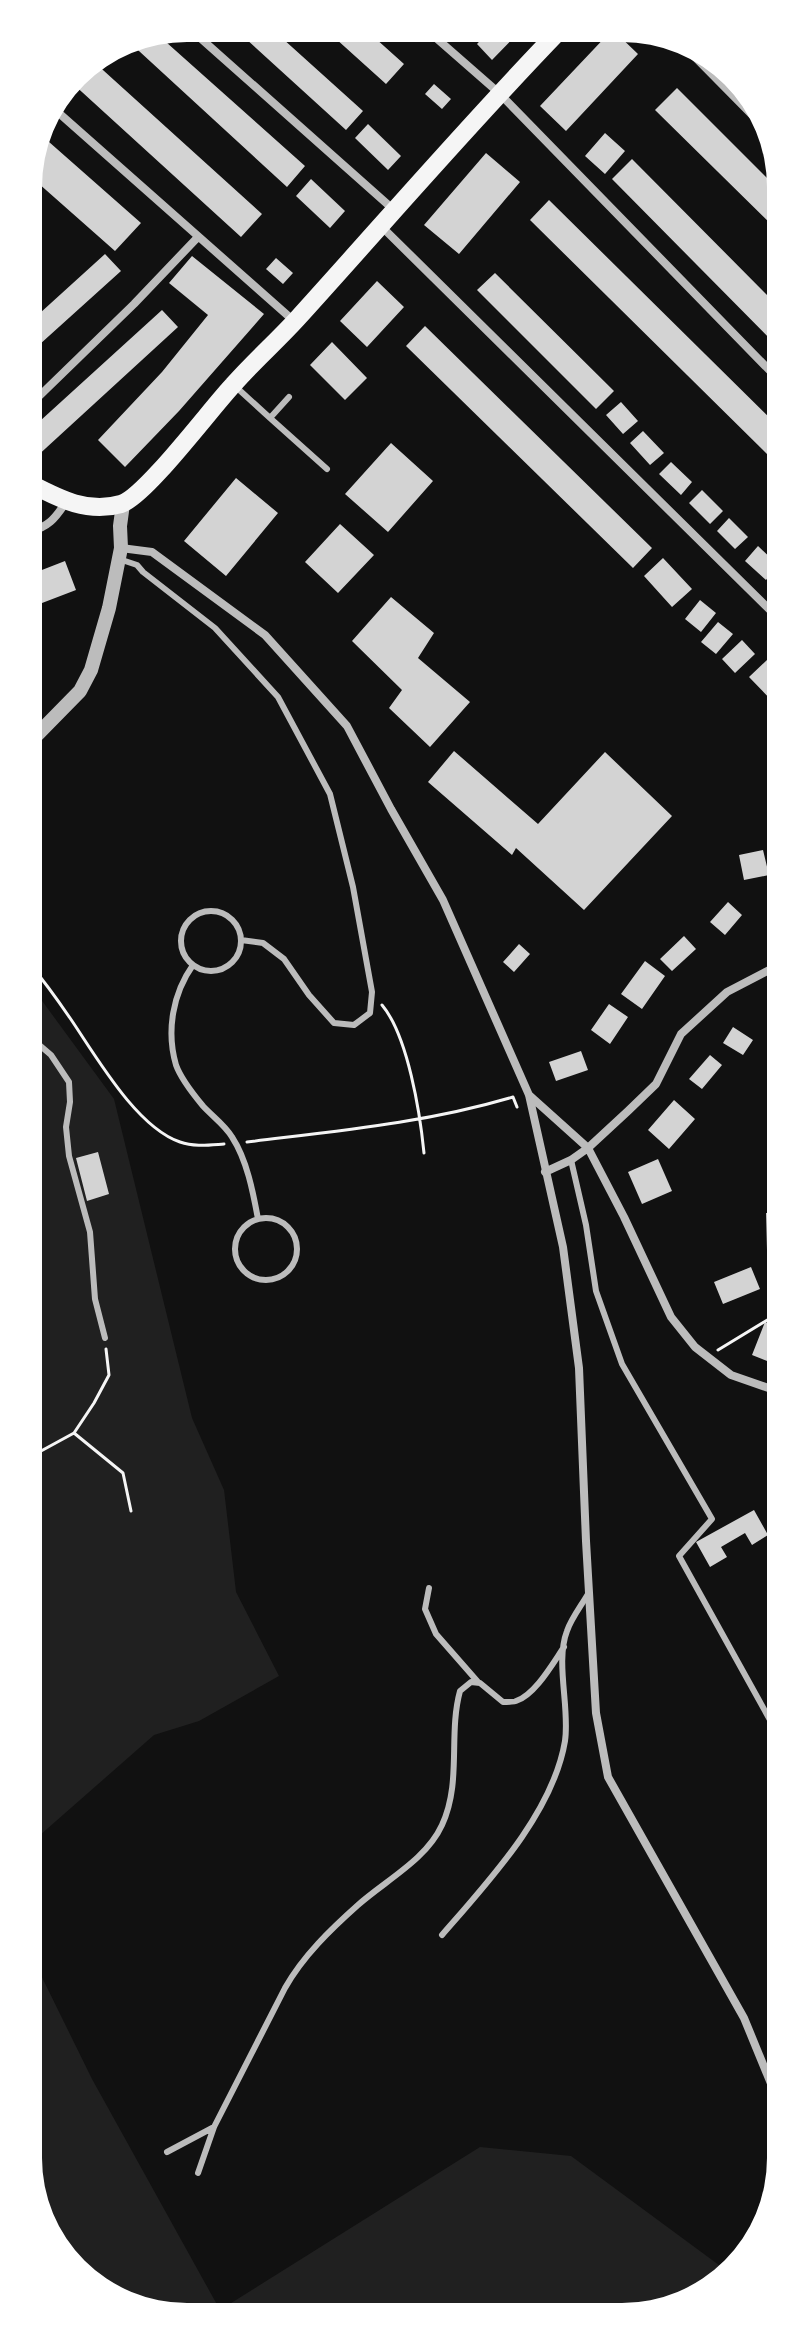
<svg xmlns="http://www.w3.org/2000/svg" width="809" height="2345" font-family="Poppins,sans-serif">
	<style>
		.green { fill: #202020 }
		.building { fill: #d3d3d3 }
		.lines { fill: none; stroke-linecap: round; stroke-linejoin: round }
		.path { stroke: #f5f5f5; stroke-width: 3 }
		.service { stroke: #bcbcbc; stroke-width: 6 }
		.minor { stroke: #bcbcbc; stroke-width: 8 }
		.tertiary { stroke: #bcbcbc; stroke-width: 14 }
		.primary { stroke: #f5f5f5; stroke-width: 18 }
	</style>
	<rect width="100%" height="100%" fill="#111"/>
	<!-- green -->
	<path class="green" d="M 29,983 L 114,1099 L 192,1418 L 224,1490 L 236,1592 L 279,1676 L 199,1721 L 154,1735 L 31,1843 Z
		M 31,1955 L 92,2079 L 220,2310 L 480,2147 L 571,2156 L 727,2271 L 653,2314 L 156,2314 L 74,2270 L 31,2189 Z"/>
	<!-- building -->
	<path class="building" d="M 234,28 L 272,29 L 363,111 L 346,130 Z
		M 325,29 L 365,29 L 404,64 L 386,84 Z
		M 490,30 L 521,30 L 492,60 L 477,44 Z
		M 611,31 L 614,31 L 638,54 L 566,131 L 540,106 Z
		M 157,34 L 305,166 L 287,187 L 127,40 Z
		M 93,61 L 262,214 L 241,237 L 71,82 L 82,68 Z
		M 434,84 L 451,99 L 442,109 L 425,94 Z
		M 677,88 L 778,189 L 778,231 L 655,110 Z
		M 368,124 L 401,156 L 388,170 L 355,138 Z
		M 605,133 L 625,151 L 605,174 L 585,156 Z
		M 40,134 L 141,223 L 115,251 L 29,175 Z
		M 486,153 L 520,182 L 459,254 L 424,225 Z
		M 632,159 L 778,306 L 778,347 L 612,179 Z
		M 311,179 L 345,211 L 330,228 L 296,196 Z
		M 549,200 L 778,426 L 778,453 L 772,459 L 530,220 Z
		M 105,254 L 121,271 L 29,354 L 29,323 Z
		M 192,256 L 264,314 L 179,411 L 125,467 L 98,440 L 162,372 L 208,315 L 169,283 Z
		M 276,258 L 293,273 L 283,284 L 266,269 Z
		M 495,273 L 614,391 L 596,409 L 477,290 Z
		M 377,281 L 404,307 L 367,347 L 340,321 Z
		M 162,310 L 178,327 L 34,459 L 29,453 L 29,431 Z
		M 425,326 L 652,548 L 633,568 L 406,346 Z
		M 332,342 L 367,378 L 345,400 L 310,365 Z
		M 621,402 L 638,421 L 623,434 L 606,415 Z
		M 643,431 L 664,453 L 650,465 L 630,443 Z
		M 391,443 L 433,481 L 388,532 L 345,494 Z
		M 671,462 L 692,482 L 681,495 L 659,474 Z
		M 236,478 L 278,513 L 226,576 L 184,541 Z
		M 702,490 L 723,511 L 710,524 L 689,503 Z
		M 729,518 L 748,537 L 735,549 L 717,531 Z
		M 340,524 L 374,555 L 338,593 L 305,562 Z
		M 758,546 L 778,565 L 766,580 L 745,561 Z
		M 663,558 L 692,589 L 672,607 L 644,576 Z
		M 65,561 L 76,590 L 29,608 L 29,575 Z
		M 391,597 L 434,633 L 418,658 L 470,702 L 430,747 L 389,708 L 402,690 L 352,641 Z
		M 700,600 L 716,613 L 701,632 L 685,619 Z
		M 718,622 L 733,634 L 716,654 L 701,642 Z
		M 742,640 L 755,654 L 735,673 L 722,659 Z
		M 767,660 L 779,673 L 779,699 L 774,703 L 749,677 Z
		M 454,751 L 538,824 L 605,752 L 672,816 L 584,910 L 516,848 L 512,855 L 428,782 Z
		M 763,850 L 769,875 L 744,880 L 739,855 Z
		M 728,902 L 742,915 L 725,935 L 710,922 Z
		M 684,936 L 696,949 L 672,971 L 660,959 Z
		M 519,944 L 530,954 L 514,972 L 503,962 Z
		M 645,961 L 665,976 L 642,1009 L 621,994 Z
		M 609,1004 L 628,1017 L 610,1044 L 591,1030 Z
		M 733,1027 L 753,1040 L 743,1055 L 723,1043 Z
		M 581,1051 L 588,1070 L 556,1081 L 549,1062 Z
		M 710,1055 L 722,1065 L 702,1089 L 689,1079 Z
		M 674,1100 L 695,1119 L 669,1149 L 648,1130 Z
		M 98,1152 L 109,1194 L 87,1201 L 76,1158 Z
		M 658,1159 L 672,1191 L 642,1204 L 628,1172 Z
		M 766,1213 L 779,1213 L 779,1250 L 767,1250 Z
		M 751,1267 L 760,1289 L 723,1304 L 714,1282 Z
		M 765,1322 L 779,1328 L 780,1366 L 752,1355 Z
		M 754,1510 L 768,1535 L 752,1545 L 745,1533 L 721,1547 L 727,1557 L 710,1567 L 696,1542 Z"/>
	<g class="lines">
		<!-- path -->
		<path class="path" d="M 29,963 C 44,981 57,999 70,1018 C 96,1056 136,1127 180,1142 C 194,1147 209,1145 224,1144
			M 382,1005 C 408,1036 420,1113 424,1153
			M 247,1142 C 337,1131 426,1123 513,1097 L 517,1107
			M 718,1350 L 779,1313
			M 74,1433 L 123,1473 L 131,1511
			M 30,1457 L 74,1433 L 94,1403 L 109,1375 L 106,1349"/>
		<!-- service -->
		<path class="service" d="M 236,387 L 270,418 L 289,397
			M 270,418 L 327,469
			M 119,559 L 137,565 L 143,572 L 215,628 L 278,697 L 330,794 L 353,887 L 372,992 L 370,1013 L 354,1025 L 334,1023 L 309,995 L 284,959 L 263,943 L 241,940
			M181 941a30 30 0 1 1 60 0a30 30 0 1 1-60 0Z
			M 193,965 C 173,993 166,1031 176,1065 C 181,1079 193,1094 203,1106 C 212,1116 225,1125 232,1137 C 247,1160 253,1192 258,1219
			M 30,1037 L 51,1055 L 69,1082 L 70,1102 L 66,1127 L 69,1156 L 90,1232 L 95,1299 L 105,1338
			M 571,1160 L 586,1225 L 596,1291 L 622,1364 L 712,1519 L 679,1556 L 780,1738
			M235 1249a31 31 0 1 1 62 0a31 31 0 1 1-62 0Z
			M 429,1588 L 425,1609 L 436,1634 L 478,1682
			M 442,1935 C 488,1882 553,1813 565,1741 C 570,1708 555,1662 567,1631 C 571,1619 581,1606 588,1594
			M 167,2152 L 214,2127 L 285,1988 C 303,1956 331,1929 358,1905 C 386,1880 426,1860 442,1825 C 462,1782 448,1735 460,1691 L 471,1682 L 480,1683 L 503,1702 C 504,1702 515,1702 516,1701 C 535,1695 553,1663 564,1647
			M 198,2173 L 214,2127"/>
		<!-- minor -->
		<path class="minor" d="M 189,28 L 394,210
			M 427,30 L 499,93 L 778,379
			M 687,49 L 760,123
			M 52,107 L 294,321
			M 381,226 L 778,618
			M 29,406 L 134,304 L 197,238
			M 29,532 C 48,527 55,519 66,502
			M 121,548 L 152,552 L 265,635 L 347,726 L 391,809 L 443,900 L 529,1095 L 563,1247 L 579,1368 L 586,1541 L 596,1713 L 608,1777 L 744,2018 L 781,2108
			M 529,1095 L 588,1148 L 624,1217 L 671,1317 L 695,1347 L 731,1375 L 780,1392
			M 545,1172 L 571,1160 L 588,1148 L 628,1111 L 656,1084 L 681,1034 L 727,992 L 779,965"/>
		<!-- tertiary -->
		<path class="tertiary" d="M 29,743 L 80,691 L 91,670 L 109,608 L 121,548 L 120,526 L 123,504"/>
		<!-- primary -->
		<path class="primary" d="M 29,483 C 58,498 87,514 121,504 C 145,497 212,407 233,385 C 253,362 276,342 297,319 C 384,223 469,124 559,31"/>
	</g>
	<!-- crop -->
	<path d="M0 0H809V2345H0ZM187 42H622A145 145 0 0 1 767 187V2158A145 145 0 0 1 622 2303H187A145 145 0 0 1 42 2158V187A145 145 0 0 1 187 42Z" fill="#fff" fill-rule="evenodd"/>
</svg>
